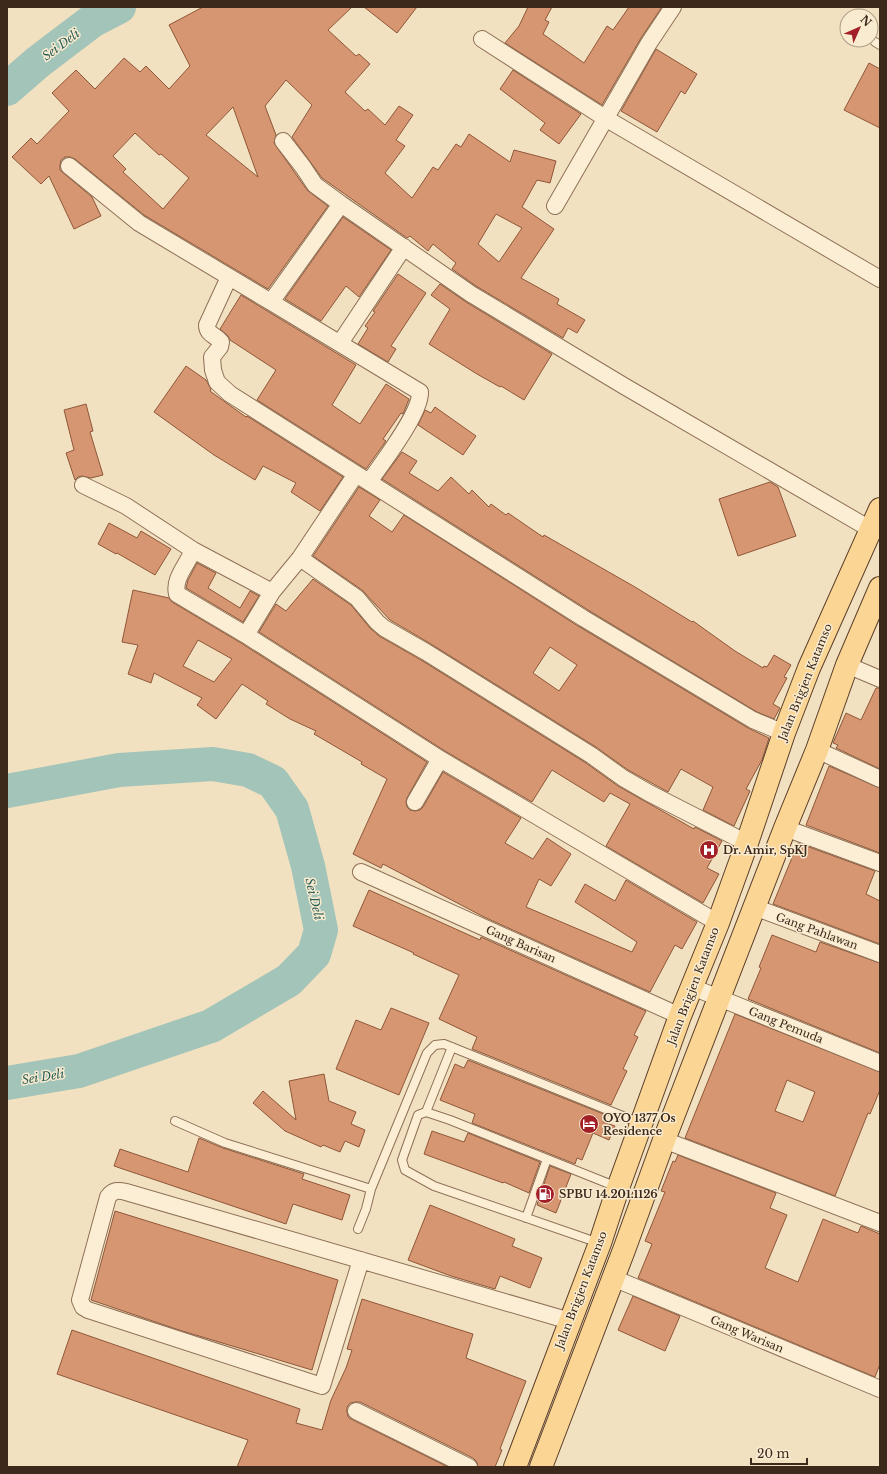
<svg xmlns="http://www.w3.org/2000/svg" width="887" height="1474" font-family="'Libre Baskerville',serif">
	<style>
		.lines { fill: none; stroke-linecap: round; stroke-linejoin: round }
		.river { stroke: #a3c4b9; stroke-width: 34 }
		.building { fill: #d59671; stroke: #8f5739; fill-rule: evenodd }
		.service-casing { stroke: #8e7056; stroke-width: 10 }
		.minor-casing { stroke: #8e7056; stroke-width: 18 }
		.primary-casing { stroke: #5b3e2a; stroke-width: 24 }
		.service { stroke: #fceed4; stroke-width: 8 }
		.minor { stroke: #fceed4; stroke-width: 16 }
		.primary { stroke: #fad593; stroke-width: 22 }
		.labels { text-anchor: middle; stroke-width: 3; stroke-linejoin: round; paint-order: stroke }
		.street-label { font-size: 11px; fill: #3c291c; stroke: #f9ebd0 }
		.poi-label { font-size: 11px; font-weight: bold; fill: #3c291c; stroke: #f9ebd0; text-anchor: start }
		.water-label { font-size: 12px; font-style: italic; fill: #295d57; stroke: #f9ebd0 }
	</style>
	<rect width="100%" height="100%" fill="#f2e1c0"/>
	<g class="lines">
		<!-- river -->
		<path class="river" d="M 7,89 L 38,62 L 92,21 L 119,7
			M 7,791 L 119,770 L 213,764 L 248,770 L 273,782 L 292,809 L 308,866 L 321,930 L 314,954 L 289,980 L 211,1026 L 79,1071 L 7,1083"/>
	</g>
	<!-- building -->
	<path class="building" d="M 203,7 L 352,7 L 328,30 L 356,56 L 359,54 L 370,64 L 345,92 L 365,111 L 368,109 L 385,125 L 399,106 L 413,115 L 396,140 L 405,146 L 385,173 L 412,198 L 433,167 L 438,170 L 456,144 L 461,147 L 469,134 L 510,162 L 514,150 L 556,161 L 550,183 L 537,180 L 522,207 L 554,229 L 521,278 L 559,299 L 557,304 L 585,320 L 577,333 L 568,328 L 563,338 L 476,286 L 452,269 L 456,263 L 433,244 L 428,251 L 410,236 L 407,238 L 322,178 L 292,137 L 312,105 L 286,80 L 265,106 L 276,135 L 274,143 L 307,190 L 328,206 L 268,289 L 144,215 L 75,159 L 70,157 L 65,157 L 61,160 L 60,165 L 60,170 L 92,197 L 101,216 L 74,229 L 49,176 L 41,184 L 12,157 L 31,138 L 37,144 L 69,111 L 52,93 L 76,70 L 95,89 L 124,58 L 140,72 L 146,66 L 169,89 L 190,66 L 169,25 ZM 233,107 L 258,177 L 206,135 ZM 135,133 L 159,155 L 161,154 L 189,178 L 163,209 L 123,172 L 126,169 L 113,156 ZM 496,214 L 522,228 L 499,262 L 478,244 Z
		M 364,7 L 417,7 L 397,33 Z
		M 528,7 L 552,7 L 545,20 L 549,22 L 543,34 L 584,63 L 607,26 L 613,30 L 629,7 L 662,7 L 641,38 L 602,105 L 505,43 L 519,26 Z
		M 656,49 L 697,74 L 685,94 L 681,91 L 657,132 L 621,111 Z
		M 869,63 L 880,69 L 880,128 L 844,110 Z
		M 513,70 L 581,114 L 559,144 L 540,130 L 545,123 L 500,89 Z
		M 343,217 L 391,250 L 359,297 L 346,286 L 321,321 L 285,299 Z
		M 398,274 L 426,293 L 391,346 L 396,349 L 388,362 L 358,344 L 368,328 L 365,326 L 375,312 L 373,311 Z
		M 440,284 L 466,302 L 552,354 L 524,400 L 501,386 L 500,387 L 477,374 L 429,344 L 450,309 L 431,295 Z
		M 241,295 L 356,365 L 332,405 L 360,424 L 386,384 L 409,399 L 403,414 L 401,413 L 383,439 L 386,441 L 366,469 L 257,400 L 276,370 L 230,340 L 228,336 L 220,329 Z
		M 186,366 L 206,380 L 211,389 L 210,391 L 225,402 L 246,417 L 247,416 L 343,477 L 320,511 L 291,492 L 296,483 L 263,466 L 255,480 L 214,455 L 154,412 Z
		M 86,404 L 93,431 L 90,432 L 103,475 L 91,478 L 82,476 L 78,477 L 75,480 L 66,453 L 74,450 L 64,410 Z
		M 435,407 L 476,436 L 463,455 L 418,425 L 425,410 L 431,413 Z
		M 402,452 L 417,461 L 409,473 L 438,491 L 451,477 L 469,494 L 472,490 L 489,507 L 491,504 L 506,515 L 508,513 L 543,537 L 544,535 L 635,587 L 692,622 L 693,621 L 735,651 L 763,668 L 764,666 L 767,667 L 774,655 L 791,665 L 784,677 L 787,678 L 773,704 L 780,708 L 774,719 L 757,712 L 588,610 L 382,479 Z
		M 770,482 L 778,487 L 796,536 L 738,556 L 719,499 Z
		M 359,487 L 380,500 L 369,516 L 392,532 L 404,515 L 578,626 L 748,728 L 769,738 L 762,760 L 746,789 L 750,791 L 734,826 L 703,810 L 713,787 L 681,769 L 668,792 L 628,770 L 596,747 L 431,644 L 390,620 L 362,590 L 313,556 ZM 550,647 L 577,665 L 559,691 L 533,673 Z
		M 109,523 L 137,538 L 141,531 L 171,549 L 155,575 L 117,553 L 116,554 L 98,544 Z
		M 197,563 L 216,573 L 208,588 L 240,608 L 250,591 L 259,596 L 243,622 L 186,588 L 188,580 Z
		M 313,579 L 351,605 L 370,628 L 379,636 L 421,660 L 586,763 L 618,786 L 694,829 L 695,827 L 722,841 L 707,868 L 719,874 L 703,903 L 606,846 L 630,804 L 610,793 L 604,802 L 552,770 L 532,802 L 445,751 L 259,632 L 276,604 L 286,611 Z
		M 133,590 L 169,598 L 172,602 L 241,643 L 427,762 L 407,798 L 406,802 L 407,807 L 410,810 L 415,811 L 420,810 L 423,807 L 443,772 L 521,818 L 505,843 L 533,859 L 547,838 L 571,854 L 551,886 L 539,879 L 526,907 L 632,952 L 637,942 L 575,902 L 585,884 L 615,901 L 626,880 L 697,922 L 682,949 L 675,945 L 650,992 L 484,917 L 383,864 L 381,868 L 353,854 L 387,779 L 361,764 L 362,762 L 314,734 L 316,731 L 290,719 L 266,704 L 268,701 L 242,684 L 216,719 L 197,705 L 202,698 L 154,673 L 151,683 L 128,674 L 138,645 L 122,642 ZM 198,640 L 232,659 L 214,682 L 183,666 Z
		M 876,688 L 880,688 L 880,769 L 836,748 L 838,745 L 833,743 L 846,713 L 861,720 Z
		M 829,766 L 880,788 L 880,853 L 806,825 Z
		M 798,843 L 875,871 L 866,894 L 880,901 L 880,944 L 773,904 Z
		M 369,890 L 480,940 L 481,937 L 646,1011 L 634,1035 L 638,1037 L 623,1069 L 627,1071 L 611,1105 L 472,1049 L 477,1037 L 439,1019 L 459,975 L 413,954 L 414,953 L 353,926 Z
		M 772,935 L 816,952 L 820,942 L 880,963 L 880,1053 L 748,999 L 761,968 L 759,967 Z
		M 391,1008 L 429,1023 L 399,1095 L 336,1069 L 356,1020 L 381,1030 Z
		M 735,1014 L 880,1072 L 880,1090 L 870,1114 L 868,1113 L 835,1196 L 685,1138 ZM 787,1080 L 815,1092 L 803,1122 L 775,1111 Z
		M 468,1060 L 606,1115 L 603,1122 L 615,1126 L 609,1140 L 593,1133 L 582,1160 L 577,1158 L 575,1164 L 472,1123 L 475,1114 L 440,1100 L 455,1064 L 464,1068 Z
		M 324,1074 L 329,1101 L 356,1112 L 351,1124 L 365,1130 L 359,1147 L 345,1141 L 340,1152 L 323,1145 L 321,1147 L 285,1131 L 253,1103 L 263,1091 L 296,1120 L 289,1081 Z
		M 432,1131 L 464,1142 L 468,1133 L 540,1162 L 529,1193 L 504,1182 L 503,1183 L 424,1154 Z
		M 199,1138 L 223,1148 L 304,1174 L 302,1179 L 350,1195 L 342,1220 L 293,1204 L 286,1224 L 114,1166 L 120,1149 L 188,1172 Z
		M 678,1155 L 776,1193 L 770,1208 L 787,1215 L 765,1268 L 798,1282 L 823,1219 L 858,1233 L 861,1226 L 880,1234 L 880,1364 L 875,1377 L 638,1278 L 652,1244 L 645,1241 L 665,1192 L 661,1191 L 673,1161 L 675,1162 Z
		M 550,1166 L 571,1174 L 556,1213 L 537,1205 Z
		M 430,1205 L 515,1239 L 512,1246 L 542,1258 L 530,1288 L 500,1276 L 495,1289 L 451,1276 L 408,1260 Z
		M 115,1211 L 338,1280 L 312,1370 L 179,1330 L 91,1300 Z
		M 633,1296 L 680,1316 L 665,1351 L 618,1330 Z
		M 362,1299 L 473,1334 L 466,1358 L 526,1381 L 500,1449 L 502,1450 L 495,1467 L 478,1467 L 477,1462 L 473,1458 L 360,1402 L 356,1402 L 350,1403 L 347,1407 L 347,1412 L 348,1417 L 351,1419 L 448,1467 L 237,1467 L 248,1440 L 57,1374 L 72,1330 L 300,1409 L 296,1423 L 322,1430 L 331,1400 L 346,1368 L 352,1350 L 347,1349 Z"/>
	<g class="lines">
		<defs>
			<path id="service" d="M 875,42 L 880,45
				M 426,1112 L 452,1047
				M 175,1121 L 225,1143 L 371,1189
				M 526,1218 L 547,1159
				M 358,1229 L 366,1209 L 371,1189 L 427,1053 L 435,1045 L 444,1044 L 640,1123
				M 599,1243 L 434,1186 L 405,1170 L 402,1160 L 418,1115 L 426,1112 L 450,1120 L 617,1187"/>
			<path id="minor" d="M 482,39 L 605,118 L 880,279
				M 283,141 L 303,167 L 315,185 L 341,204
				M 69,166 L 139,223 L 271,302 L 341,204 L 471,294 L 624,386 L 870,529
				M 555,206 L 649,43 L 673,7
				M 229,277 L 207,325 C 207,335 216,335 221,342 L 220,347 L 212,357 L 213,370 L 217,382 L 230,394 L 583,618 L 753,720 L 784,733
				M 271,302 L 420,392 C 421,413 382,463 369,482
				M 340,343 L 404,247
				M 83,485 L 126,506 L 193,550 C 188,564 173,578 177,594 L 246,635 L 440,759 L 718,923
				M 193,550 L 272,592 L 246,635
				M 300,558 L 357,598 L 377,622 L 384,628 L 426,652 L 591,755 L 623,778 L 649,793 L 747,843
				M 272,592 L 300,558 L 356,474
				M 847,665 L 880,679
				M 817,750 L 880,779
				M 415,802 L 440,759
				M 785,828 L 880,863
				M 361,872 L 680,1016
				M 754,907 L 880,954
				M 692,987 L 880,1063
				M 664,1140 L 880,1223
				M 361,1260 L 322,1386 L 88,1310 L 83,1307 L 80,1300 L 108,1197 C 113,1190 118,1190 126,1192 L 570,1321
				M 613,1278 L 880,1389
				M 356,1411 L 469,1467"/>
			<path id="primary" d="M 515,1467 L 600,1243 L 618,1188 L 680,1016 L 718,923 L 747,843 L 784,733 L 809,668 L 880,509
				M 541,1467 L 624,1250 L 664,1140 L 785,828 L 817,750 L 847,665 L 880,588"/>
		</defs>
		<!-- service casing -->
		<use href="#service" class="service-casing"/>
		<!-- minor casing -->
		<use href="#minor" class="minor-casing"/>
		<!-- primary casing -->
		<use href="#primary" class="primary-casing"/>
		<!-- service -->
		<use href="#service" class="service"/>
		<!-- minor -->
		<use href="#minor" class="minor"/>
		<!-- primary -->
		<use href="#primary" class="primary"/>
	</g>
	<!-- icons -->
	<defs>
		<symbol id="hospital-disc" viewBox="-11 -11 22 22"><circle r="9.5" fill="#a31f27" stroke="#f9ebd0"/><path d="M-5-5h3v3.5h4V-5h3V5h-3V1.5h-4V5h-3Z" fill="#fff"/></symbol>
		<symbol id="hotel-disc" viewBox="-11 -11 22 22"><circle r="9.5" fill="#a31f27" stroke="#f9ebd0"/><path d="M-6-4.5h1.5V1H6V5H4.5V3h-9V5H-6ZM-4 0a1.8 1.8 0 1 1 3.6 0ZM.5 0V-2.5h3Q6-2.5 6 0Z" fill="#fff"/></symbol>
		<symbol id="fuel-disc" viewBox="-11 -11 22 22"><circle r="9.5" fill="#a31f27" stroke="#f9ebd0"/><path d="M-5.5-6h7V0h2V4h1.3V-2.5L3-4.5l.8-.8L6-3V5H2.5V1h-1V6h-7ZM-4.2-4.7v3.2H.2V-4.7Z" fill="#fff"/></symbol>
	</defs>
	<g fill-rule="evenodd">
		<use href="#hospital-disc" x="698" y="839" width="22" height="22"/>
		<use href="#hotel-disc" x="578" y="1113" width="22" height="22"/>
		<use href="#fuel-disc" x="534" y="1183" width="22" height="22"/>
	</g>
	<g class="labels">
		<!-- street labels -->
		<g class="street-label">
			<text transform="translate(805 682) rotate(-68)" y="4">Jalan Brigjen Katamso</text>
			<text transform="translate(817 931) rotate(20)" y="4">Gang Pahlawan</text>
			<text transform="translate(521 944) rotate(24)" y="4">Gang Barisan</text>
			<text transform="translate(693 986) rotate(-69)" y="4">Jalan Brigjen Katamso</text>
			<text transform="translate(786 1025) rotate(22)" y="4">Gang Pemuda</text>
			<text transform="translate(581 1290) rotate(-69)" y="4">Jalan Brigjen Katamso</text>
			<text transform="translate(747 1334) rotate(23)" y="4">Gang Warisan</text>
		</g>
		<!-- poi labels -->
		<g class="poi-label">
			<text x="723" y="854">Dr. Amir, SpKJ</text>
			<text x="603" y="1122">OYO 1377 Os<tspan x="603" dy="13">Residence</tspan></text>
			<text x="559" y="1198">SPBU 14.201.1126</text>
		</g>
		<!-- water labels -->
		<g class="water-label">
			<text transform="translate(61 45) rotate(-37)" y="4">Sei Deli</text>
			<text transform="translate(314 899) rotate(77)" y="4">Sei Deli</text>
			<text transform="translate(43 1077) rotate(-9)" y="4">Sei Deli</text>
		</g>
	</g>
	<!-- border -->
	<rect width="887" height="1474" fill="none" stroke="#3c291c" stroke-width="16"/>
	<!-- north arrow -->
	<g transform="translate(859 28) rotate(45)"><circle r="19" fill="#f9ebd0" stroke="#ad9d88"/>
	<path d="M0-3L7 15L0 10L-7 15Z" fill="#a31f27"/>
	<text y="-6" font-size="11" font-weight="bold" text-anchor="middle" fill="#3c291c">N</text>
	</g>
	<!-- scale -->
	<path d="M751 1458v6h56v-6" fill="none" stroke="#3c291c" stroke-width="2"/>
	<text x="757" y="1458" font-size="12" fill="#3c291c" stroke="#f9ebd0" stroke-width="3" paint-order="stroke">20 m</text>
</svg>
